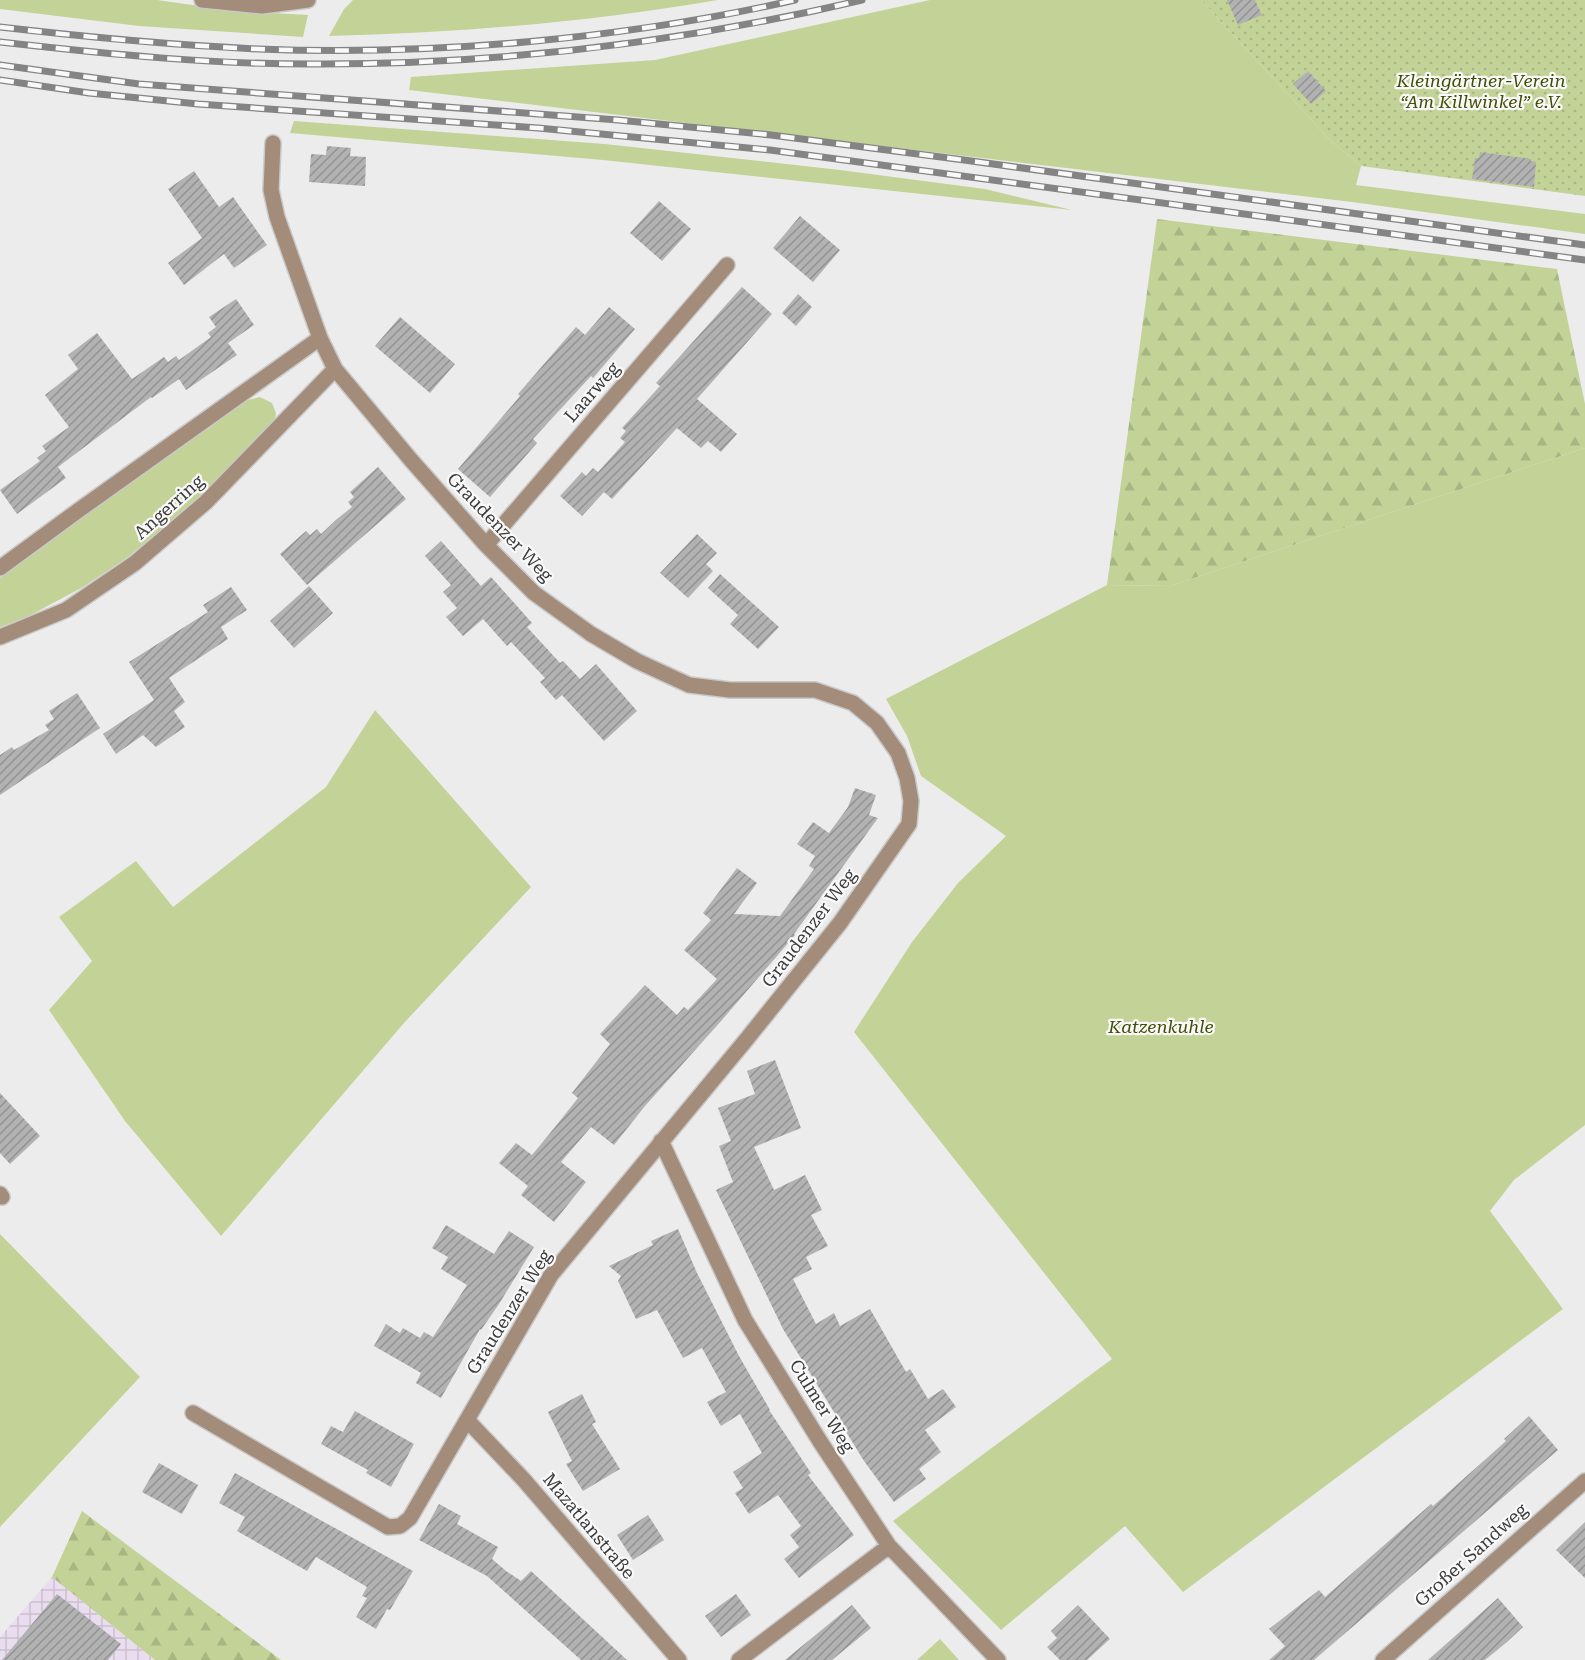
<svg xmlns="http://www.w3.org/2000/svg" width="1585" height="1660" font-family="'Roboto Serif',serif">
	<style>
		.industrial { fill: url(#industrial-grid) }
		.green { fill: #c3d397 }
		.forest { fill: url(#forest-firs) }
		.garden { fill: url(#garden-dots) }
		.building { fill: url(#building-hatch) }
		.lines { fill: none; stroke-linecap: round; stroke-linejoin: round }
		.minor-casing { stroke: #c9c9ca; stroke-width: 18 }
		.minor { stroke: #a38c79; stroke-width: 15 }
		.rail-casing { stroke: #848485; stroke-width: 7 }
		.rail { stroke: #f9f9fa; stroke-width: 4.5; stroke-dasharray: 14; stroke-linecap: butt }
		.labels { text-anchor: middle; stroke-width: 4.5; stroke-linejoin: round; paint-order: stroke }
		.park-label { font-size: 18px; font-style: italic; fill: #414e03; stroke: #f9f9fa }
		.street-label { font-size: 18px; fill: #3b3b3c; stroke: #f9f9fa }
	</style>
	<defs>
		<pattern id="industrial-grid" width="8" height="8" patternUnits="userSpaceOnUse" patternTransform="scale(1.5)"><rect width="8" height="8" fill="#eaddf0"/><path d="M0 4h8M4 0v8" fill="none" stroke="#cabfcf"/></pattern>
		<pattern id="forest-firs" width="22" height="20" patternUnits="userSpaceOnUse" patternTransform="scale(1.5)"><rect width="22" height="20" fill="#c3d397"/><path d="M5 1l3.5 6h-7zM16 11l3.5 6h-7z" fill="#a8b683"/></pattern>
		<pattern id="garden-dots" width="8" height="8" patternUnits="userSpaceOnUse" patternTransform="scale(1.5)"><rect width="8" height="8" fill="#c3d397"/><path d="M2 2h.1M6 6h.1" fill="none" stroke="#a8b683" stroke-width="1.8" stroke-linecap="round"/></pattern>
		<pattern id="building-hatch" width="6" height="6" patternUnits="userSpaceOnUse" patternTransform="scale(1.5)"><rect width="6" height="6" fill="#b3b2b2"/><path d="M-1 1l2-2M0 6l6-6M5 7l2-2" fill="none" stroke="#939292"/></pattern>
	</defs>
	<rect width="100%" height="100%" fill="#ececed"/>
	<!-- industrial -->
	<path class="industrial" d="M 52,1577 L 155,1660 L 0,1660 L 0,1637 Z"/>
	<!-- green -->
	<path class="green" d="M 0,0 L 157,0 L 236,11 L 308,15 L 303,37 L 139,26 L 0,9 Z
		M 353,0 L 718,0 C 590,22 459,33 329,36 L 344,9 Z
		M 930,0 L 1201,0 L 1331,141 L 1361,166 L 1356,185 L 1585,214 L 1585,234 L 1352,202 L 409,90 L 411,77 L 655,60 Z
		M 294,121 L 605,144 L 840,170 L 985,189 L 1072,210 L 603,160 L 290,133 Z
		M 260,397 L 272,403 L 276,413 L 275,419 L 214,485 L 128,557 L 83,587 L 27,617 L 0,627 L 0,578 L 114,492 L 245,401 Z
		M 1585,448 L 1585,1125 L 1514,1180 L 1490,1211 L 1563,1309 L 1183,1592 L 1125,1526 L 1001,1630 L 893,1521 L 1112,1359 L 854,1032 L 912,942 L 958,883 L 1006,836 L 921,776 L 907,736 L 886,699 L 1107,585 L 1170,586 Z
		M 375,710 L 531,887 L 404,1023 L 221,1236 L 125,1121 L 49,1010 L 92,961 L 59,917 L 136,861 L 173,907 L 326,787 Z
		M 0,1234 L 140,1377 L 0,1527 Z
		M 940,1639 L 959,1660 L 917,1660 Z"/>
	<!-- forest -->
	<path class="forest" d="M 1157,219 L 1557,269 L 1585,404 L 1585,448 L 1170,586 L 1107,585 Z
		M 82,1511 L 281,1660 L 155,1660 L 52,1577 Z"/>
	<!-- garden -->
	<path class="garden" d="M 1201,0 L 1585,0 L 1585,196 L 1361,166 L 1331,141 Z"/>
	<!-- building -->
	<path class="building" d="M 1227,0 L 1255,0 L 1262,15 L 1238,25 Z
		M 1308,71 L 1326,91 L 1311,104 L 1293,84 Z
		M 327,146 L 351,148 L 350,156 L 366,157 L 365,186 L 309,182 L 311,154 L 326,155 Z
		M 1480,152 L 1531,159 L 1531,161 L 1536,162 L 1534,187 L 1472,179 L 1475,158 L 1479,158 Z
		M 194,171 L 219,207 L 233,197 L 267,245 L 234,268 L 224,254 L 184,285 L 168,263 L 202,238 L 168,189 Z
		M 659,201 L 691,229 L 662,261 L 630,233 Z
		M 800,216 L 840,250 L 813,282 L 773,248 Z
		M 742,287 L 772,314 L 697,399 L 737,434 L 721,452 L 708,441 L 701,448 L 677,428 L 612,499 L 604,492 L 582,516 L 560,496 L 582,472 L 586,476 L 593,468 L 598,472 L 625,442 L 620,438 L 626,431 L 622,428 L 660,386 L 656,383 Z
		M 798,294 L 812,307 L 796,326 L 782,313 Z
		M 236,299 L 254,325 L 228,343 L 237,355 L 186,390 L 179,379 L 152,398 L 151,397 L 58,467 L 66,478 L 17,514 L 0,490 L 40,461 L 37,458 L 46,451 L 42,446 L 69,427 L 45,395 L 78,369 L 68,355 L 97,333 L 132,379 L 164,357 L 168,362 L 176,356 L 179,360 L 211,337 L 208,333 L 216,327 L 209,317 Z
		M 609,307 L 635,329 L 593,378 L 591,376 L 533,439 L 537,443 L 490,497 L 458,469 L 520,396 L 518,394 L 576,327 L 585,335 Z
		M 400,317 L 455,364 L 430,393 L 375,346 Z
		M 378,467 L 406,499 L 307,585 L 280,554 L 306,531 L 310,535 L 317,529 L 321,534 L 337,519 L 352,507 L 348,502 L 354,497 L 350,492 Z
		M 697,534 L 717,553 L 706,564 L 713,571 L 688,598 L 660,573 Z
		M 441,541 L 481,586 L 491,577 L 532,623 L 527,627 L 560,663 L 563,661 L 580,679 L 596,664 L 637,711 L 604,741 L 562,695 L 556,700 L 540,682 L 545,678 L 511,642 L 507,646 L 483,619 L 463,636 L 446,617 L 457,608 L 443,592 L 451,585 L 425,556 Z
		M 720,574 L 779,627 L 758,649 L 730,624 L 738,615 L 708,588 Z
		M 309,586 L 333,613 L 294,648 L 270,621 Z
		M 231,587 L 247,610 L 221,627 L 228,639 L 169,678 L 185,702 L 174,711 L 185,727 L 156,747 L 143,735 L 116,754 L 103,734 L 154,700 L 129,662 L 208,612 L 203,605 Z
		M 77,693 L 100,728 L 0,795 L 0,755 L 12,747 L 14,750 L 49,730 L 45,725 L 54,719 L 49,711 Z
		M 855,788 L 876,795 L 869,815 L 878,818 L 794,934 L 795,935 L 722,1020 L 645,1106 L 614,1145 L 591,1127 L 561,1162 L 586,1182 L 554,1222 L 521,1195 L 528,1186 L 499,1163 L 516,1143 L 532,1155 L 555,1127 L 578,1098 L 572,1093 L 610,1044 L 600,1034 L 645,985 L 677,1015 L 684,1007 L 688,1010 L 717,979 L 684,950 L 711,920 L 703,913 L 737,868 L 757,883 L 734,914 L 780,916 L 814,869 L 809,866 L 815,856 L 797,844 L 813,822 L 829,833 L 848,807 Z
		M 775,1060 L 801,1128 L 754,1147 L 774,1190 L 805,1175 L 822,1210 L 811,1215 L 828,1246 L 806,1257 L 812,1269 L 793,1279 L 816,1324 L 834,1313 L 840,1326 L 870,1309 L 906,1372 L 910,1369 L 928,1399 L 943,1389 L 956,1407 L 925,1430 L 941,1452 L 919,1469 L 926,1479 L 894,1502 L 864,1461 L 783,1329 L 716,1190 L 733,1182 L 719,1146 L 731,1141 L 718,1108 L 755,1094 L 747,1071 Z
		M 0,1093 L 40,1136 L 10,1164 L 0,1153 Z
		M 446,1225 L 494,1254 L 509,1231 L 534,1247 L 499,1304 L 481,1330 L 480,1329 L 441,1398 L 416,1383 L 421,1373 L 374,1346 L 386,1324 L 400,1333 L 403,1328 L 420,1338 L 424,1332 L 433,1337 L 467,1285 L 441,1269 L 448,1257 L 432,1248 Z
		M 678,1229 L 697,1273 L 739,1356 L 770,1410 L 769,1410 L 811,1473 L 808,1475 L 854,1535 L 799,1578 L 784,1559 L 799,1547 L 790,1535 L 801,1526 L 778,1495 L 749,1514 L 735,1493 L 743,1488 L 733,1472 L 762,1453 L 740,1414 L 721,1426 L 707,1402 L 726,1392 L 702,1348 L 683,1358 L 657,1310 L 636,1319 L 618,1281 L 621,1276 L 609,1266 L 653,1245 L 651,1241 Z
		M 582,1394 L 596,1422 L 592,1424 L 620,1469 L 583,1491 L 566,1464 L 572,1461 L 548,1412 Z
		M 355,1411 L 414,1444 L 391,1487 L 366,1473 L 368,1470 L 321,1444 L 331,1426 L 343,1432 Z
		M 1529,1416 L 1558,1450 L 1314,1660 L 1269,1660 L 1285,1646 L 1269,1629 L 1319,1590 L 1325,1597 L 1431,1504 L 1433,1506 L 1506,1441 L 1504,1439 Z
		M 159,1463 L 198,1485 L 182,1514 L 142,1492 Z
		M 235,1473 L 413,1571 L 390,1610 L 387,1609 L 376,1629 L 356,1617 L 367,1598 L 362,1596 L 367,1587 L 316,1557 L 307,1571 L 237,1531 L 245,1517 L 219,1503 Z
		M 439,1504 L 461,1516 L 457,1524 L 498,1547 L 492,1559 L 506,1571 L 521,1581 L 531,1571 L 627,1660 L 581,1660 L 487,1576 L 419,1540 Z
		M 648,1515 L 664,1540 L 633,1560 L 617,1535 Z
		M 1585,1522 L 1585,1578 L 1556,1550 Z
		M 57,1594 L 121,1644 L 108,1660 L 2,1660 Z
		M 736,1594 L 751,1615 L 721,1637 L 705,1616 Z
		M 1498,1598 L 1523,1627 L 1507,1642 L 1485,1660 L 1428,1660 Z
		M 852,1605 L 871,1628 L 832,1660 L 785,1660 Z
		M 1078,1605 L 1110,1639 L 1087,1660 L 1060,1660 L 1047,1647 L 1057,1638 L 1051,1631 Z"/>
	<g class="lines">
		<defs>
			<path id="minor" d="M 202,0 L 262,6 L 308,0
				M 486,545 L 727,265
				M 0,568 L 79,510 L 320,338
				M 0,637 L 66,610 L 135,563 L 206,502 L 335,369
				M 661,1141 L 745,1320 L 821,1443 L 889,1546 L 998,1660
				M 0,1194 L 2,1197
				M 193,1413 L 388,1527 L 400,1526 L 410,1518 L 551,1275 L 746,1040 L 840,923 L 909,824 L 911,801 L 907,778 L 898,753 L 877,723 L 853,703 L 815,690 L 730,690 L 689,685 L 637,661 L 591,634 L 534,593 L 486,545 L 411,460 L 335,369 L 320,338 L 277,217 L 271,190 L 273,143
				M 467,1420 L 524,1480 L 679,1660
				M 739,1660 L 889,1546
				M 1383,1660 L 1585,1481"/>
		</defs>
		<!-- minor casing -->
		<use href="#minor" class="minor-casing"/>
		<!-- minor -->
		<use href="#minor" class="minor"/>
		<defs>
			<path id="rail" d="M 0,27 C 86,37 172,45 258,49 C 433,56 624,39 795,0
				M 0,42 C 107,54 214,65 322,64 C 504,64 684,42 862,0
				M 0,65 L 139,84 L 618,120 L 771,135 L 964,160 L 1585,245
				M 0,80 L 89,93 L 198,104 L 538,128 L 770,150 L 1585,260"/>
		</defs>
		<!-- rail casing -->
		<use href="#rail" class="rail-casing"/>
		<!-- rail -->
		<use href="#rail" class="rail"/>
	</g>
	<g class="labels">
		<!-- park labels -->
		<g class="park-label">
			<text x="1481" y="87">Kleingärtner-Verein<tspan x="1481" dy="21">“Am Killwinkel” e.V.</tspan></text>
			<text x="1161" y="1033">Katzenkuhle</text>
		</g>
		<!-- street labels -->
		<g class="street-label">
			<text transform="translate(592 392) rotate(-49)" y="6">Laarweg</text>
			<text transform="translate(169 507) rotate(-42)" y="6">Angerring</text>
			<text transform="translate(500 527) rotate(46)" y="6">Graudenzer Weg</text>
			<text transform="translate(809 928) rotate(-53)" y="6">Graudenzer Weg</text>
			<text transform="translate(509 1312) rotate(-58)" y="6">Graudenzer Weg</text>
			<text transform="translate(822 1406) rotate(58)" y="6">Culmer Weg</text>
			<text transform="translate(589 1526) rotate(50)" y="6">Mazatlanstraße</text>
			<text transform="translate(1471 1555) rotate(-42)" y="6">Großer Sandweg</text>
		</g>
	</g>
</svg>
